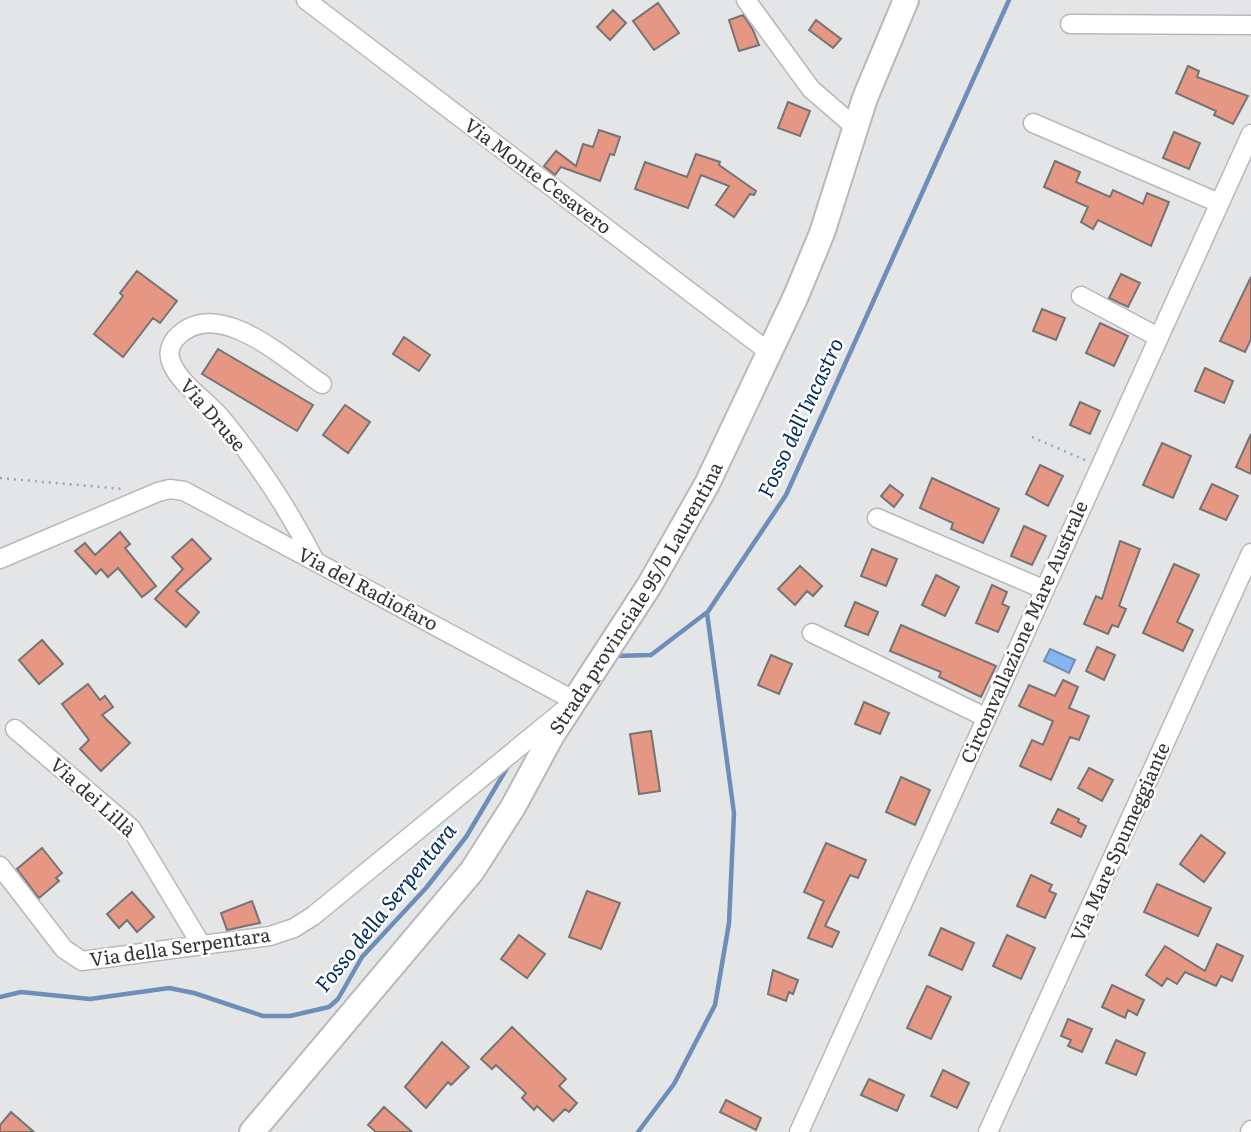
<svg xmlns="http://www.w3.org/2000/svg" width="1251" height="1132" font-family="Literata,serif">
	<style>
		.water { fill: #86b5f0; stroke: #6d8eb8; stroke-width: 2 }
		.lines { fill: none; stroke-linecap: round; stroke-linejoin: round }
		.stream { stroke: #6d8eb8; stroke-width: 4.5 }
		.building { fill: #e69783; stroke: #767473; stroke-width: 2 }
		.minor-casing { stroke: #b8b8bb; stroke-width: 21 }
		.secondary-casing { stroke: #b8b8bb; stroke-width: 28 }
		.path { stroke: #a4a5a7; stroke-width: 2.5; stroke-dasharray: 2 5; stroke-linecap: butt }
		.minor { stroke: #fff; stroke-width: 18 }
		.secondary { stroke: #fff; stroke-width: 24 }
		.labels { text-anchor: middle; stroke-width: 5; stroke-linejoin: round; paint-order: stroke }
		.street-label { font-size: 19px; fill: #323334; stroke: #fff }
		.water-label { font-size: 21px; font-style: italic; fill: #002d61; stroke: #fff }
	</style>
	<rect width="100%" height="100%" fill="#e4e5e7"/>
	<!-- water -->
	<path class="water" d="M 1050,649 L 1075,660 L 1069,673 L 1044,661 Z"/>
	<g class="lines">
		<!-- stream -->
		<path class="stream" d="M 614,656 L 651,655 L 706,613
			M 0,997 L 21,992 L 90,999 L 169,988 L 194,993 L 263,1016 L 290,1016 L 329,1007 L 338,999 L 362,957 L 426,888 L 466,837 L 510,763
			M 638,1132 L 674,1084 L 715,1005 L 729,923 L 734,813 L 707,613 L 786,495 L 1009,0"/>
	</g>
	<!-- building -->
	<path class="building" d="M 658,3 L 679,33 L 654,50 L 633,21 Z
		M 613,10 L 626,23 L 610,40 L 597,27 Z
		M 743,15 L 753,30 L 759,45 L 739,51 L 729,20 Z
		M 816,20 L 841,39 L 833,48 L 809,30 Z
		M 1188,66 L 1199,71 L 1197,77 L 1248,96 L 1233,124 L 1214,115 L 1216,111 L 1176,93 Z
		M 788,102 L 810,111 L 800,136 L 778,128 Z
		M 599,130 L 620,137 L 614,155 L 610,154 L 600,181 L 561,167 L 555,175 L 544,166 L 556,151 L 576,166 L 583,144 L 593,147 Z
		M 1174,132 L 1200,143 L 1189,169 L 1163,158 Z
		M 696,154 L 720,162 L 719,165 L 756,191 L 754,195 L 750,194 L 734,217 L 716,205 L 729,186 L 701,175 L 688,208 L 635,189 L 645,162 L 687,177 Z
		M 1055,161 L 1080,172 L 1076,182 L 1110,197 L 1113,190 L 1143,204 L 1147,193 L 1169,202 L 1151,246 L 1098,220 L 1093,229 L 1081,222 L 1088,207 L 1044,187 Z
		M 137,271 L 177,301 L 160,323 L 153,318 L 123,357 L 94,334 L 123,296 L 120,293 Z
		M 1121,274 L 1140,283 L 1128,307 L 1109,298 Z
		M 1251,277 L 1251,339 L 1245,352 L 1220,341 Z
		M 1042,309 L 1065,318 L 1056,340 L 1033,331 Z
		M 1100,323 L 1128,336 L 1114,366 L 1086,353 Z
		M 404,337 L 430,355 L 419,371 L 393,354 Z
		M 218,349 L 313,405 L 297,431 L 202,374 Z
		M 1205,368 L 1233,381 L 1224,403 L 1195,391 Z
		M 1080,402 L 1100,411 L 1090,434 L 1070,425 Z
		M 345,405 L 370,422 L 348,453 L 323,435 Z
		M 1251,434 L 1251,474 L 1236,467 Z
		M 1162,443 L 1191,456 L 1173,498 L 1143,485 Z
		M 1040,465 L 1063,476 L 1048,506 L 1026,494 Z
		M 932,478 L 999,509 L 983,543 L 951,529 L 953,523 L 920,508 Z
		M 1212,484 L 1238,496 L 1226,520 L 1200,509 Z
		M 890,485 L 903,495 L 894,507 L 881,496 Z
		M 1024,526 L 1046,536 L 1032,565 L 1011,556 Z
		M 120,532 L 130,544 L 125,548 L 156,586 L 142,597 L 118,568 L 108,577 L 101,569 L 96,574 L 75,551 L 85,543 L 95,555 Z
		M 192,539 L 211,559 L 176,591 L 199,612 L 186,627 L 155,599 L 183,569 L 172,557 Z
		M 1120,541 L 1140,549 L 1119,606 L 1126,609 L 1118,627 L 1112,625 L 1108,634 L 1084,624 L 1096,596 L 1102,599 Z
		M 872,549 L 897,559 L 886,586 L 861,576 Z
		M 1174,564 L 1199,575 L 1177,622 L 1193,630 L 1183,651 L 1143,633 Z
		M 800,566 L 822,586 L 813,596 L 807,591 L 795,605 L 778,589 Z
		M 936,575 L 959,587 L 945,616 L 922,605 Z
		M 992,585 L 1007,592 L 1002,604 L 1009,607 L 998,632 L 976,623 Z
		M 855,602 L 878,612 L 868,635 L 845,626 Z
		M 901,625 L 996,666 L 981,697 L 939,677 L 941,672 L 890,651 Z
		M 42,640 L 63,664 L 39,684 L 19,660 Z
		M 1097,647 L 1115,655 L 1104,680 L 1086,671 Z
		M 771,655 L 792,664 L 779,694 L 758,685 Z
		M 1063,680 L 1078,687 L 1069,708 L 1089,716 L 1079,740 L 1070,737 L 1051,780 L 1020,766 L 1032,740 L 1043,745 L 1053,721 L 1019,706 L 1029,685 L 1055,696 Z
		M 88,684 L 100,700 L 105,696 L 113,707 L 102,715 L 130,743 L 101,771 L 80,749 L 89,740 L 62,704 Z
		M 864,702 L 889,713 L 880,734 L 855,724 Z
		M 651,731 L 660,791 L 639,794 L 630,734 Z
		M 1089,768 L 1113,780 L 1102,801 L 1078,788 Z
		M 901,777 L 930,790 L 915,825 L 886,812 Z
		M 1058,809 L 1079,819 L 1078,822 L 1086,826 L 1081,837 L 1051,823 Z
		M 1201,835 L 1225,853 L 1204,882 L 1180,864 Z
		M 826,843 L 866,860 L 858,878 L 850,875 L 825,926 L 839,932 L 832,947 L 808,938 L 824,901 L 804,892 Z
		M 42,848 L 62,873 L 56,878 L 59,881 L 39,898 L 17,869 Z
		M 1031,875 L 1052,885 L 1049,891 L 1056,894 L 1045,918 L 1017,906 Z
		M 1157,884 L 1211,908 L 1198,936 L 1144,912 Z
		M 587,891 L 620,903 L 601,949 L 569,937 Z
		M 132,892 L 154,917 L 137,932 L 127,920 L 119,928 L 107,914 Z
		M 252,901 L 260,923 L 227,930 L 221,913 Z
		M 941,928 L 974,943 L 962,970 L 929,955 Z
		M 519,935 L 545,954 L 527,978 L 501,959 Z
		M 1007,935 L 1035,948 L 1021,979 L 993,966 Z
		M 1217,944 L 1243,956 L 1232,981 L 1221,976 L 1216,986 L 1185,972 L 1177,984 L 1167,978 L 1162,986 L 1146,975 L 1165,946 L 1205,971 Z
		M 773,970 L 798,980 L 793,994 L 789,992 L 786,1001 L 768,994 Z
		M 1112,985 L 1144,1000 L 1137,1015 L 1128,1010 L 1125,1018 L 1102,1007 Z
		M 927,986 L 951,997 L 931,1039 L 907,1028 Z
		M 1068,1019 L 1092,1029 L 1082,1052 L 1068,1046 L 1071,1040 L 1061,1036 Z
		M 512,1027 L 566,1079 L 559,1086 L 577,1103 L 569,1112 L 565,1109 L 553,1121 L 537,1106 L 534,1110 L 522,1098 L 526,1093 L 496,1065 L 492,1069 L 481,1059 Z
		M 1116,1040 L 1145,1053 L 1136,1075 L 1106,1063 Z
		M 442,1042 L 469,1067 L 451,1085 L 448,1082 L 426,1108 L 405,1087 Z
		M 943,1070 L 969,1083 L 957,1108 L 931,1096 Z
		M 869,1079 L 904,1095 L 897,1111 L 861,1095 Z
		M 726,1100 L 761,1118 L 756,1130 L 720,1112 Z
		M 384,1107 L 412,1132 L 376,1132 L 368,1125 Z
		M 11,1112 L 34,1132 L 0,1132 L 0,1125 Z"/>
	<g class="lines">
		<defs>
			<path id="minor" d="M 306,0 L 769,352
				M 746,0 L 811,89 L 855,127
				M 1070,24 L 1251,25
				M 1033,123 L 1219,203
				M 1081,296 L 1158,337
				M 877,518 L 1043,589
				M 0,559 L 158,492 L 170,489 L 184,491 L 575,701 L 313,916 L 294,928 L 270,936 L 82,961 L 64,949 L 0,866
				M 315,561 C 289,510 258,463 222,419 C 207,401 181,385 172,364 C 167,354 170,343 179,335 C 220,297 287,361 322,384
				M 812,633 L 985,717
				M 15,729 L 131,828 L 202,946
				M 799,1132 L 1251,134
				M 988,1132 L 1251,553
				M 1250,1132 L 1251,1130"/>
			<g id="secondary">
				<path id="s1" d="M 252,1132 L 472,871 L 513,807 L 552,735 L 649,586 L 707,484 L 796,296 L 822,233 L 865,98 L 906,0"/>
			</g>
		</defs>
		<!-- minor casing -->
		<use href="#minor" class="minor-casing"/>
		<!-- secondary casing -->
		<use href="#secondary" class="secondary-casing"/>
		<!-- path -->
		<path class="path" d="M 1032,437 L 1087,461
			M 0,478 L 123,489"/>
		<!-- minor -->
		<use href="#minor" class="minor"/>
		<!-- secondary -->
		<use href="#secondary" class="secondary"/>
	</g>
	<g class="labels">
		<!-- street labels -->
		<g class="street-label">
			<text transform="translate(538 176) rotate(37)" y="7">Via Monte Cesavero</text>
			<text transform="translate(213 415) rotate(49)" y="7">Via Druse</text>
			<text transform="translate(368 589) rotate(28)" y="7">Via del Radiofaro</text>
			<text dy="7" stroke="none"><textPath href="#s1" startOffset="660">Strada provinciale 95/b Laurentina</textPath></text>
			<text transform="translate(1024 632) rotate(-66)" y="7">Circonvallazione Mare Australe</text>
			<text transform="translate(93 797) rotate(42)" y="7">Via dei Lillà</text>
			<text transform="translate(1120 842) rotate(-66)" y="7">Via Mare Spumeggiante</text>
			<text transform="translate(180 947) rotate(-8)" y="7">Via della Serpentara</text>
		</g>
		<!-- water labels -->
		<g class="water-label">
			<text transform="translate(801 418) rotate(-65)" y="7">Fosso dell'Incastro</text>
			<text transform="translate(386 908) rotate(-51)" y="7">Fosso della Serpentara</text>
		</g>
	</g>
</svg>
